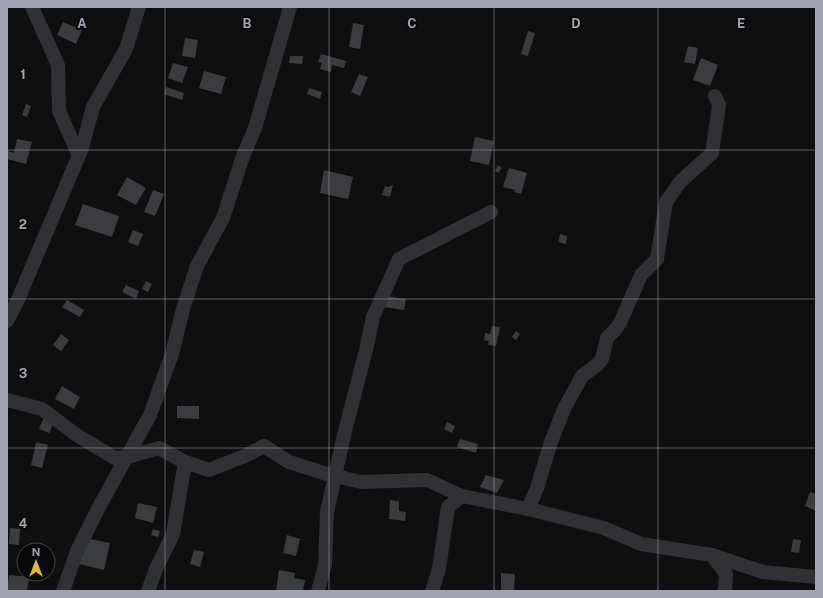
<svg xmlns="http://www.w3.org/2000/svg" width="823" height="598" font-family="'Public Sans',sans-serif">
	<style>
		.building { fill: #3b3c40 }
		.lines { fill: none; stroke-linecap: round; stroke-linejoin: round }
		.street { stroke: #303135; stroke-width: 14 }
		.grid { fill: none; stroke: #a1a4b0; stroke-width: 1; stroke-opacity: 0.55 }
		.grid-label { font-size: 13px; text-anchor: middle; font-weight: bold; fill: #a1a4b0; stroke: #0a0a0b; stroke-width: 4; stroke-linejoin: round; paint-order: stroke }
	</style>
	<rect width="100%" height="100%" fill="#0f0f10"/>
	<!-- building -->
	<path class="building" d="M 63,22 L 82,30 L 76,44 L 57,35 Z
		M 353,23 L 364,25 L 360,49 L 349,47 Z
		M 528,31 L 535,33 L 528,56 L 521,54 Z
		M 185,38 L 198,40 L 195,58 L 182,56 Z
		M 688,46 L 698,48 L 695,64 L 684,62 Z
		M 321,54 L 346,61 L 344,68 L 332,65 L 331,72 L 320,69 L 322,63 L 318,62 Z
		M 290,56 L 303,56 L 302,64 L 289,63 Z
		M 701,58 L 718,65 L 710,86 L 693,80 Z
		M 173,63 L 188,67 L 182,83 L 168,78 Z
		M 204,71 L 226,77 L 221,94 L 199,88 Z
		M 359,74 L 368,77 L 360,96 L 351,92 Z
		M 166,87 L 184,93 L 182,100 L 164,94 Z
		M 309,88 L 322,92 L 320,99 L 307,94 Z
		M 26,104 L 31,106 L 27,117 L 22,115 Z
		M 475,137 L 494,141 L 489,165 L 470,161 Z
		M 17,139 L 32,142 L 26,164 L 7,159 L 8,151 L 14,153 Z
		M 498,165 L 502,168 L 498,173 L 495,171 Z
		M 509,168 L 527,173 L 521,194 L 514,192 L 515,190 L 503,187 Z
		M 324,170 L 353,177 L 348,199 L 320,193 Z
		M 127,177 L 146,188 L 136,205 L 117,195 Z
		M 393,185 L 390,197 L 382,195 L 385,186 L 388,187 Z
		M 153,190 L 164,194 L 155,216 L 144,212 Z
		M 83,204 L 119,216 L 112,237 L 75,225 Z
		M 133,230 L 143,234 L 138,246 L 128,242 Z
		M 560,234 L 567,236 L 566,244 L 558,242 Z
		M 146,281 L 152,284 L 148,292 L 142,289 Z
		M 126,285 L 139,291 L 136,299 L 122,292 Z
		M 386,296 L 406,299 L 404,310 L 378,306 Z
		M 67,300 L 84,310 L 80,317 L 62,307 Z
		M 492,326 L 500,327 L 496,346 L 488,345 L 489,341 L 484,340 L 485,333 L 490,334 Z
		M 516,331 L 520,334 L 516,340 L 512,337 Z
		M 61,334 L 69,340 L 61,351 L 53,345 Z
		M 62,386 L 80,397 L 74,409 L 55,399 Z
		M 177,406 L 199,406 L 199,419 L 177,418 Z
		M 45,415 L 55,419 L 49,433 L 39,429 Z
		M 447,422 L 455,426 L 452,433 L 444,429 Z
		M 460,439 L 478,444 L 476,453 L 457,447 Z
		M 36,442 L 48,445 L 42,468 L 31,465 Z
		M 486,475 L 504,480 L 497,493 L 480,487 Z
		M 810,492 L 816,494 L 816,511 L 805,506 Z
		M 390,500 L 399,501 L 399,511 L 406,512 L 405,521 L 389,519 Z
		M 138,503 L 157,507 L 153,523 L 135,518 Z
		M 10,528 L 20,529 L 19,545 L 9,544 Z
		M 153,529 L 160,531 L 158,537 L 151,535 Z
		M 287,535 L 300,539 L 296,556 L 283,553 Z
		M 85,538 L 110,543 L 104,570 L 79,564 Z
		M 793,539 L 801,540 L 799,553 L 791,552 Z
		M 194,550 L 204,552 L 200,567 L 190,564 Z
		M 279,570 L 295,573 L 294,578 L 305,580 L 303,591 L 276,590 Z
		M 501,573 L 515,574 L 514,591 L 501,591 Z
		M 9,575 L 29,577 L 27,591 L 7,591 Z"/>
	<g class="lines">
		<!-- street -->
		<path class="street" d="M 32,7 L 58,65 L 59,111 L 79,156
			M 7,321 L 17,302 L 82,148 L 93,107 L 126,49 L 139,7
			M 7,400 L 42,409 L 78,436 L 115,458 L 127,457 L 159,448 L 185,462 L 209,470 L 247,455 L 264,446 L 289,462 L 327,474 L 361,482 L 427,480 L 462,496 L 528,509 L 604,528 L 641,544 L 712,555 L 763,572 L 816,577
			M 528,509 L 537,488 L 551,442 L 564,409 L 582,376 L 597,365 L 602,359 L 607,338 L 615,330 L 620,323 L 641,275 L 657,259 L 666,202 L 680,182 L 712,153 L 719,105 L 715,96
			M 712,555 L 726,574 L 725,591
			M 63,591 L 77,551 L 99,507 L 150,415 L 172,354 L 183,309 L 197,266 L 223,218 L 243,156 L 255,128 L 290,7
			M 148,591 L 156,569 L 173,534 L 185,462
			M 318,591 L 325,565 L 327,512 L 345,431 L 366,350 L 373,317 L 399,259 L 491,212
			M 432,591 L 439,569 L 448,507 L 462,496"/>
	</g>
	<!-- grid -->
	<path class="grid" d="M 165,7 L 165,591M 329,7 L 329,591M 494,7 L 494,591M 658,7 L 658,591M 7,150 L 816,150M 7,299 L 816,299M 7,448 L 816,448"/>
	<g class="grid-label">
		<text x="82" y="28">A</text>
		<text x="247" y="28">B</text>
		<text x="412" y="28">C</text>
		<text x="576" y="28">D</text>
		<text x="741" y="28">E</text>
		<text x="23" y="79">1</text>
		<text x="23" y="229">2</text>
		<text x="23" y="378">3</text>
		<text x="23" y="528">4</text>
	</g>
	<!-- border -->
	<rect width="823" height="598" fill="none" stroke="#a1a4b0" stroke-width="16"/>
	<!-- north arrow -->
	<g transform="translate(36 562)"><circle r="19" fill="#0a0a0b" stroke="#46484d"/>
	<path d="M0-3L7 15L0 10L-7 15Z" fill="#e3b834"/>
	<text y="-6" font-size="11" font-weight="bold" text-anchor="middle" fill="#a1a4b0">N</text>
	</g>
</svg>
